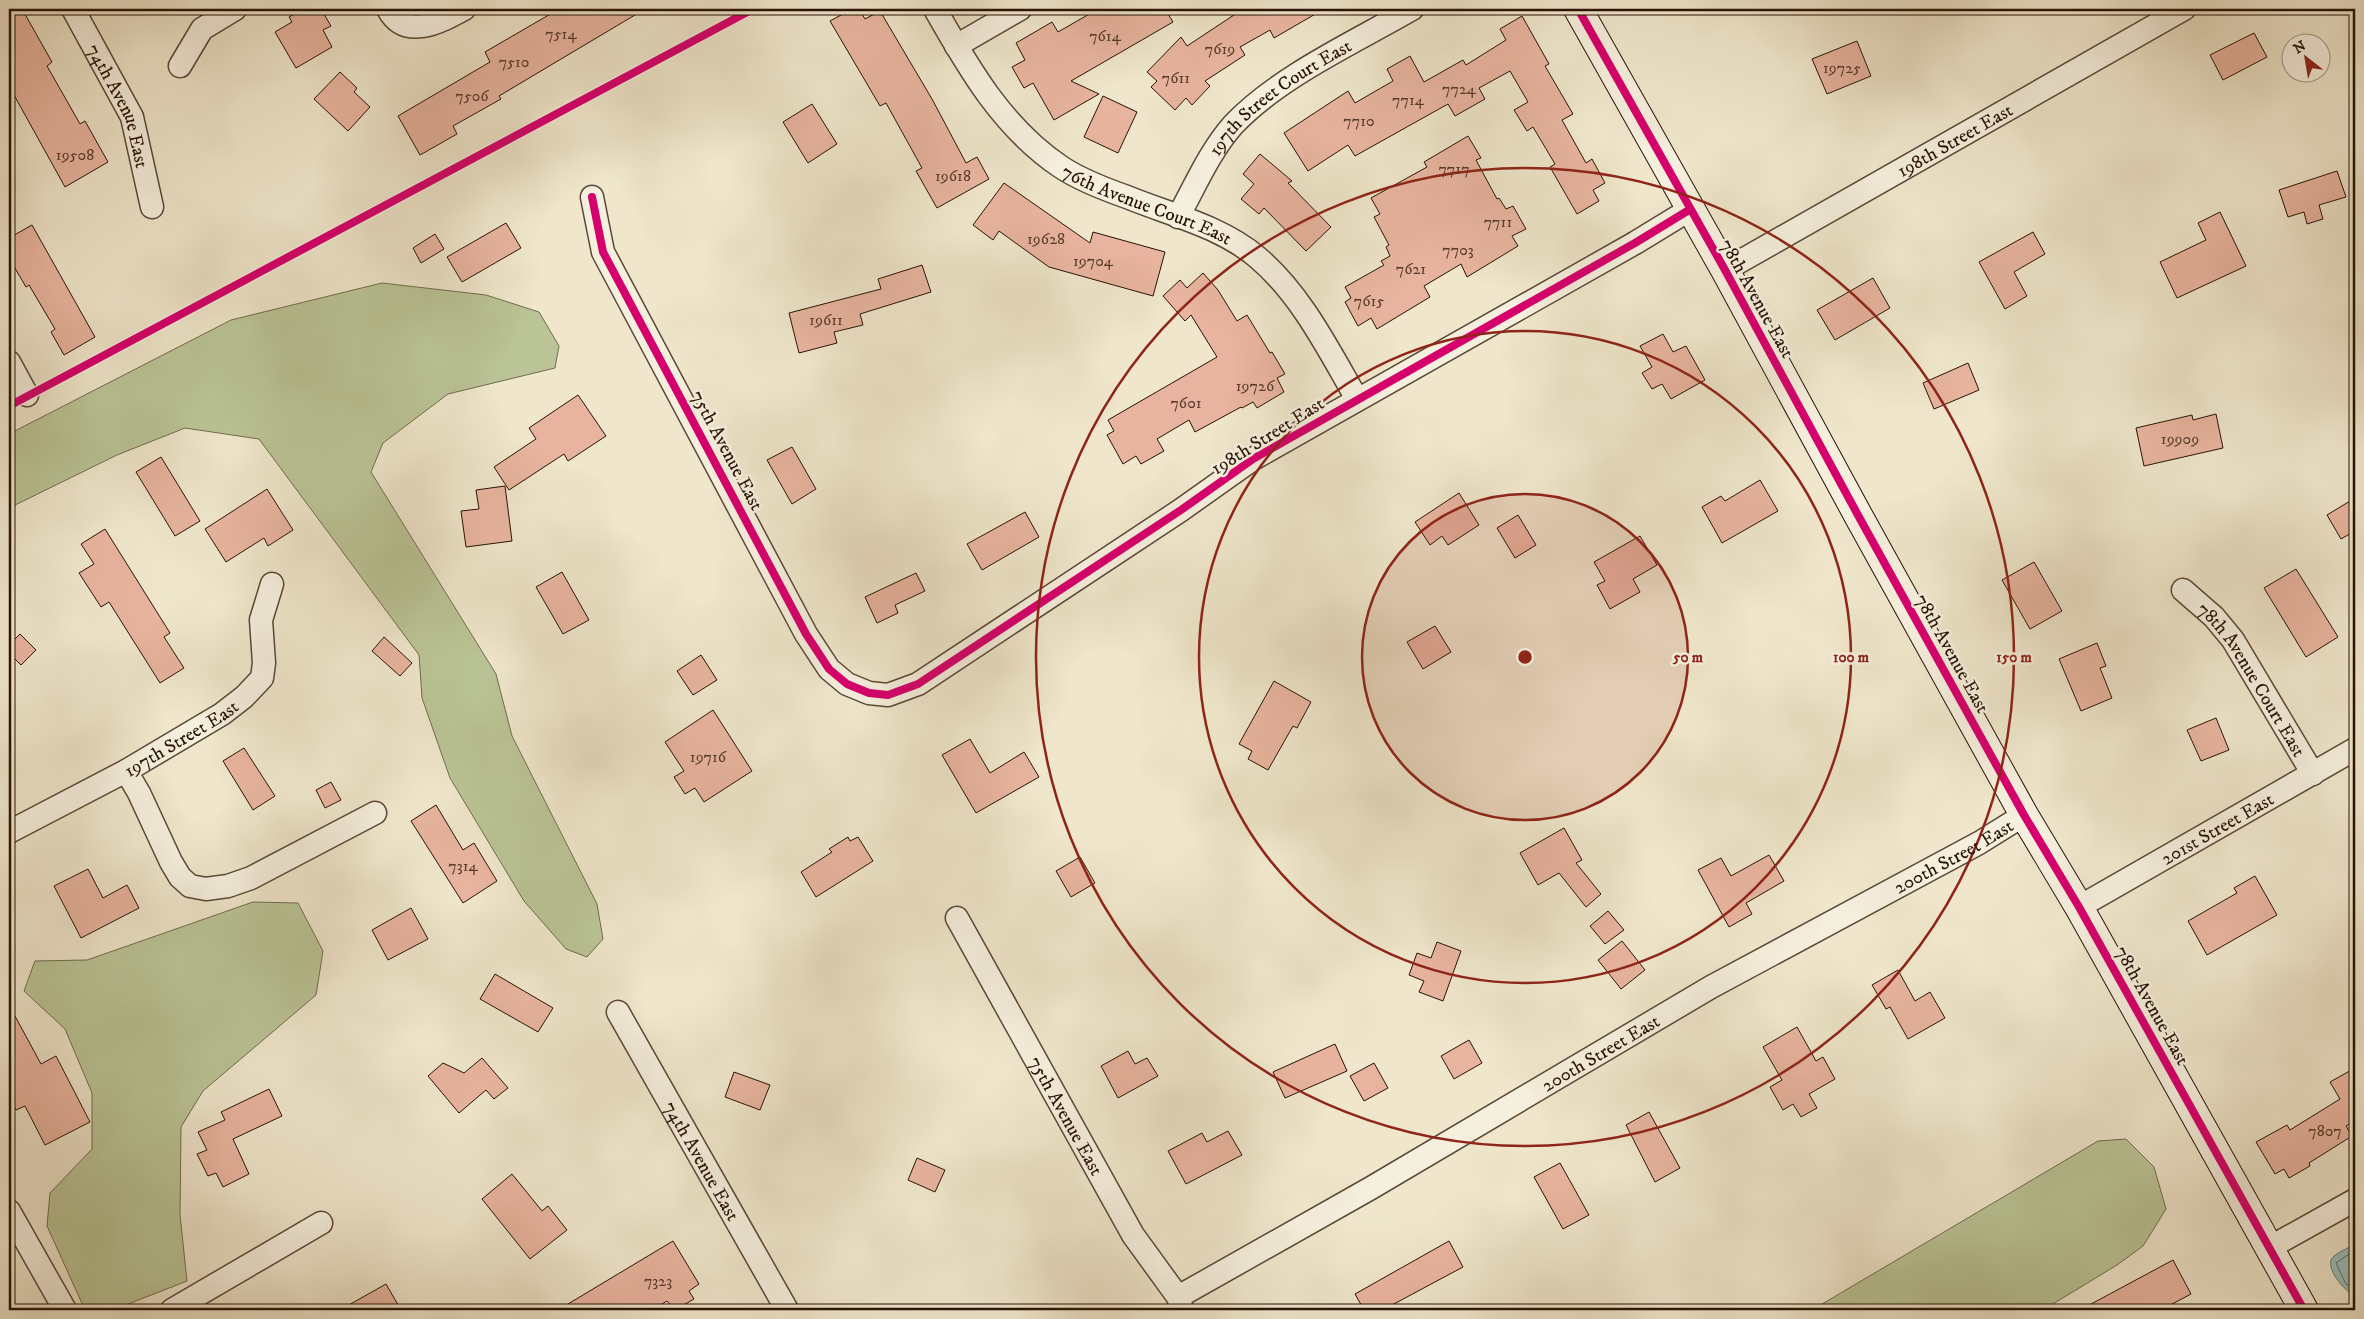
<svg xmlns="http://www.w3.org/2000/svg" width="2364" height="1319" font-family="'IM FELL DW Pica',serif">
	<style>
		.green { fill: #bac496; stroke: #716b4e }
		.water { fill: #9abebc; stroke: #6c7973 }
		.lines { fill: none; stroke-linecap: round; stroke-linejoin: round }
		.shore { stroke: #616860; stroke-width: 1 }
		.building { fill: #e8b49f; stroke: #281205 }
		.street-casing { stroke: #5a4736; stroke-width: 25 }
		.secondary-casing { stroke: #281205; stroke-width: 30 }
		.street { stroke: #f5efdd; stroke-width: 22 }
		.secondary { stroke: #f5efdd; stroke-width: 28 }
		.cycleway-casing { stroke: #f5efdd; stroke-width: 11 }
		.cycleway { stroke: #d6006c; stroke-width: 8 }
		.ring { fill: none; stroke: #8f2418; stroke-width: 2.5 }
		.labels { text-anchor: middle; stroke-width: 5; stroke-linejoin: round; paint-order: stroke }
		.number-label { font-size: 16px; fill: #583a2c }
		.street-label { font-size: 19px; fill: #281205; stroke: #f5efdd }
		.centre { fill: #8f2418; stroke: #f5efdd; stroke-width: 2.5 }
		.ring-label { font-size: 15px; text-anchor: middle; font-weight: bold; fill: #8f2418; stroke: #f5efdd; stroke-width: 5; stroke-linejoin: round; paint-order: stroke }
	</style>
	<rect width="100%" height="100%" fill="#efe6cb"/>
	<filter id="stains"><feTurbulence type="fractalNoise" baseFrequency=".004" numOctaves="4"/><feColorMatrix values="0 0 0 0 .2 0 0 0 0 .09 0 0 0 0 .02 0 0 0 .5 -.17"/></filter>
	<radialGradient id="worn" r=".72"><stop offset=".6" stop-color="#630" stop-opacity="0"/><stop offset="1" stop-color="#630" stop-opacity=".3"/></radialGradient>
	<!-- green -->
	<path class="green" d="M 382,283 L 486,295 L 539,312 L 559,346 L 555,368 L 448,394 L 383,443 L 371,472 L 496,674 L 512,736 L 597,904 L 603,939 L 587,957 L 566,949 L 524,901 L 450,778 L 422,698 L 419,655 L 259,439 L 185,428 L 117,455 L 9,508 L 9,434 L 231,320 Z
		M 253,902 L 298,903 L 323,951 L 316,995 L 203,1091 L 181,1127 L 180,1215 L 187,1281 L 113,1310 L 85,1310 L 47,1226 L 50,1193 L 92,1149 L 92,1093 L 65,1029 L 24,991 L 35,961 L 87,960 Z
		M 2126,1139 L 2154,1167 L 2166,1209 L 2143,1246 L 2117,1265 L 2043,1310 L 1812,1310 L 2098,1141 Z"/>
	<!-- water -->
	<path class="water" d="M 2355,1244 L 2355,1291 L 2349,1292 C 2341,1286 2323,1265 2334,1256 C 2340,1251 2349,1248 2355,1244 Z"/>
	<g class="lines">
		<!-- shore -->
		<path class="shore" d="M 2355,1250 L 2336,1263 L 2346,1284 L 2355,1287"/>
	</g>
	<!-- building -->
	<path class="building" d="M 9,9 L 22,9 L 52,62 L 47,66 L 80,124 L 85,121 L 108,162 L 65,187 L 9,86 Z
		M 303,9 L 321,9 L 331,26 L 323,30 L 332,47 L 296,68 L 275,32 L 292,22 L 289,17 Z
		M 559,9 L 645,9 L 499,96 L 501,99 L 453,126 L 457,134 L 420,155 L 398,116 L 490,62 L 485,52 Z
		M 852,9 L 859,9 L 865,19 L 880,11 L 932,99 L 966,163 L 977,157 L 989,179 L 937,208 L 916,171 L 922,168 L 886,103 L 880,106 L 830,21 Z
		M 1098,9 L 1165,9 L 1173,22 L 1071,81 L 1099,94 L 1054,120 L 1033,83 L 1024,88 L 1012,67 L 1025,60 L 1016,43 L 1052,22 L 1058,32 Z
		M 1243,9 L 1324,9 L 1274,38 L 1270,30 L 1240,47 L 1245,55 L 1205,81 L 1210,86 L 1192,105 L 1186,98 L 1175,110 L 1151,87 L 1157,81 L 1147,72 L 1181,37 L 1187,46 Z
		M 1522,16 L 1549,64 L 1545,66 L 1573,114 L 1562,120 L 1586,163 L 1592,159 L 1605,183 L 1593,190 L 1599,201 L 1577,214 L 1550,167 L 1555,164 L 1533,127 L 1527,131 L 1514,110 L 1528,102 L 1510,71 L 1479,88 L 1485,99 L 1455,116 L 1448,104 L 1355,156 L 1348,145 L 1308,171 L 1284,133 L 1348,91 L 1355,103 L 1393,81 L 1387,69 L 1410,56 L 1424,82 L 1463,60 L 1466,65 L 1506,40 L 1500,29 Z
		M 2254,33 L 2267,57 L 2223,80 L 2210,55 Z
		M 1857,41 L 1871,76 L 1827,94 L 1812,59 Z
		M 340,72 L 357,88 L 354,92 L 370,107 L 348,131 L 314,99 Z
		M 1103,96 L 1137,112 L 1118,153 L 1084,137 Z
		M 812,104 L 837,144 L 808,163 L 783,122 Z
		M 1468,136 L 1481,158 L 1476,160 L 1497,199 L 1499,198 L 1506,209 L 1513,206 L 1526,229 L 1512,236 L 1518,246 L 1467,277 L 1461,264 L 1424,286 L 1430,297 L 1377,329 L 1371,318 L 1358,326 L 1345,302 L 1351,298 L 1345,287 L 1384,265 L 1381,261 L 1390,256 L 1386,247 L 1389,245 L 1374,217 L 1380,214 L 1371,198 L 1427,167 L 1424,162 Z
		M 1260,154 L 1292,181 L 1288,183 L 1331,227 L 1306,251 L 1264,208 L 1259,214 L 1241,199 L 1254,184 L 1243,174 Z
		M 2337,171 L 2346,197 L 2319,205 L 2323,219 L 2307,224 L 2304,212 L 2288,217 L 2279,190 Z
		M 1004,183 L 1090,243 L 1093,232 L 1165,252 L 1153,296 L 1049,267 L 999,231 L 993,240 L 973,225 Z
		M 2220,212 L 2246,266 L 2177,298 L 2160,262 L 2206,240 L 2198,223 Z
		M 506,223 L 521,248 L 462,282 L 447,257 Z
		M 32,225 L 95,337 L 64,355 L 51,332 L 55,329 L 29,285 L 26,287 L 9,258 L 9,238 Z
		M 2033,232 L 2045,254 L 2014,272 L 2027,296 L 2005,309 L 1979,262 Z
		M 435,234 L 444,249 L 421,263 L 413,248 Z
		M 922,265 L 931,292 L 860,314 L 863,325 L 834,332 L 837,343 L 799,353 L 789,313 L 881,289 L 878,279 Z
		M 1203,273 L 1218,290 L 1237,321 L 1247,315 L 1270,353 L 1272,352 L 1285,374 L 1277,378 L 1284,392 L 1257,408 L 1253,402 L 1242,408 L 1241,407 L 1195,432 L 1189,420 L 1157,439 L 1164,451 L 1141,464 L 1136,456 L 1123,464 L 1107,435 L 1114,431 L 1108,420 L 1217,357 L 1191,315 L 1185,321 L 1163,296 L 1180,280 L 1187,288 Z
		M 1873,278 L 1890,308 L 1835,340 L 1817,310 Z
		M 1663,334 L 1673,352 L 1686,346 L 1705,380 L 1671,399 L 1662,384 L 1652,389 L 1642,373 L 1652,367 L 1640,346 Z
		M 1968,363 L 1979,390 L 1934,409 L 1923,383 Z
		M 578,395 L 606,436 L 568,461 L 564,454 L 509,490 L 494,467 L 536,439 L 529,428 Z
		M 2216,414 L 2223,448 L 2144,466 L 2136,428 L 2192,415 L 2193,420 Z
		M 792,447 L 816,489 L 792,504 L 767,460 Z
		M 161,457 L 200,521 L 175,536 L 136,472 Z
		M 1760,480 L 1778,511 L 1722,543 L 1702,507 L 1721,496 L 1725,501 Z
		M 505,486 L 512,541 L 466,547 L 461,511 L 479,509 L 476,490 Z
		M 267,489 L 293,530 L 268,546 L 264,538 L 226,562 L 205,529 Z
		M 1459,493 L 1479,525 L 1448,545 L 1442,536 L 1430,545 L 1415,522 Z
		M 2355,498 L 2355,531 L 2341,539 L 2327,515 Z
		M 1025,512 L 1039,537 L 982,570 L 967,544 Z
		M 1518,515 L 1536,545 L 1515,558 L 1497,528 Z
		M 105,529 L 170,633 L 164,637 L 184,668 L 160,683 L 109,602 L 101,607 L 79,573 L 94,564 L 81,544 Z
		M 1640,536 L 1657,565 L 1633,579 L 1640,592 L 1610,609 L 1597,585 L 1605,581 L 1594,562 Z
		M 2034,562 L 2062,611 L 2030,629 L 2002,580 Z
		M 2296,569 L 2338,637 L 2306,657 L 2264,588 Z
		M 562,572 L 589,620 L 563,634 L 536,587 Z
		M 916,573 L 925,591 L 895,605 L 898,613 L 877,623 L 865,597 Z
		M 1435,626 L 1451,652 L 1423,669 L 1407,642 Z
		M 20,634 L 36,650 L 21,665 L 9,653 L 9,645 Z
		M 384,637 L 412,663 L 400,676 L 372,651 Z
		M 2097,643 L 2106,666 L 2100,668 L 2112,698 L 2081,711 L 2059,659 Z
		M 701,655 L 717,680 L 693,695 L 677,671 Z
		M 1274,681 L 1311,702 L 1297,728 L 1293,726 L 1268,770 L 1248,759 L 1252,751 L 1239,744 Z
		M 713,710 L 752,771 L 704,802 L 695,788 L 685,794 L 674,777 L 684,771 L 665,742 Z
		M 2216,718 L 2229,750 L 2201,761 L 2187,730 Z
		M 970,739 L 990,773 L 1024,752 L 1039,777 L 976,813 L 942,755 Z
		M 244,748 L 275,796 L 253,810 L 223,761 Z
		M 331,782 L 341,800 L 325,808 L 316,790 Z
		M 436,805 L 463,850 L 474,843 L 497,881 L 463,903 L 411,821 Z
		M 1564,828 L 1582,860 L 1576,863 L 1601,894 L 1586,907 L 1559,873 L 1538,885 L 1520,853 Z
		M 848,837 L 850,841 L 858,837 L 873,861 L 816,897 L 801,872 L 832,852 L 829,849 Z
		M 1769,855 L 1784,881 L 1746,903 L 1752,914 L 1729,927 L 1698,870 L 1721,858 L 1731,876 Z
		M 1080,857 L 1095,883 L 1071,897 L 1056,871 Z
		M 88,869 L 103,898 L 127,885 L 139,908 L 81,938 L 54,886 Z
		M 2255,876 L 2277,915 L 2207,955 L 2188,921 L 2237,893 L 2234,888 Z
		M 411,908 L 428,939 L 388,960 L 372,930 Z
		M 1608,911 L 1624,930 L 1605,944 L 1590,926 Z
		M 1622,941 L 1645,970 L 1621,989 L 1598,960 Z
		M 1437,942 L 1461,951 L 1443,1001 L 1419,992 L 1424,981 L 1409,975 L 1417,953 L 1431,958 Z
		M 1898,970 L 1915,1001 L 1930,992 L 1945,1018 L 1908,1039 L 1890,1007 L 1886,1009 L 1872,985 Z
		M 495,974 L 553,1008 L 538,1032 L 480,999 Z
		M 9,1005 L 41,1064 L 56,1056 L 90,1122 L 45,1145 L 25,1106 L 16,1110 L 9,1097 Z
		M 1797,1027 L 1816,1061 L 1823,1057 L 1835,1079 L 1809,1094 L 1817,1108 L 1801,1117 L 1793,1104 L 1783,1110 L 1770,1087 L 1782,1080 L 1763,1047 Z
		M 1469,1040 L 1482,1063 L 1454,1079 L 1441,1056 Z
		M 1335,1044 L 1347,1071 L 1285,1098 L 1273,1072 Z
		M 1128,1051 L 1135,1064 L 1147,1058 L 1158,1076 L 1118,1098 L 1101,1066 Z
		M 482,1058 L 508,1088 L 494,1099 L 486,1090 L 459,1113 L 428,1076 L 443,1063 L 464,1073 Z
		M 1374,1063 L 1388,1088 L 1364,1101 L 1350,1076 Z
		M 2355,1068 L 2355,1126 L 2353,1122 L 2346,1126 L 2352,1136 L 2309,1163 L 2310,1166 L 2289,1178 L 2284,1169 L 2275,1174 L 2256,1142 L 2287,1125 L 2290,1130 L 2340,1099 L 2330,1082 Z
		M 734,1072 L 770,1085 L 760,1110 L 725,1097 Z
		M 269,1089 L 282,1116 L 233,1139 L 249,1174 L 223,1187 L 216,1173 L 208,1176 L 197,1154 L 207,1150 L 198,1132 L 225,1120 L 221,1112 Z
		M 1649,1112 L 1680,1168 L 1655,1182 L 1626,1125 Z
		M 1228,1131 L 1242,1155 L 1186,1184 L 1168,1151 L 1202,1133 L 1207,1142 Z
		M 917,1158 L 945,1170 L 935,1192 L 908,1180 Z
		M 1560,1163 L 1589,1215 L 1563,1229 L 1534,1177 Z
		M 512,1174 L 542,1211 L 548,1206 L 567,1230 L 530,1259 L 482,1199 Z
		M 673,1241 L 699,1284 L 689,1291 L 694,1299 L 675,1310 L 667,1301 L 652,1310 L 558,1310 Z
		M 1449,1241 L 1463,1267 L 1392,1305 L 1396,1310 L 1364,1310 L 1355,1294 Z
		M 2173,1260 L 2191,1294 L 2161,1310 L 2080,1310 Z
		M 386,1284 L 401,1310 L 340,1310 Z"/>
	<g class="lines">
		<defs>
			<g id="street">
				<path id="s1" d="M 73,9 L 132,117 L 152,207"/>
				<path d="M 388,9 C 406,41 440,22 464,9"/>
				<path id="s2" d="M 935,9 C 969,69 1003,128 1061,167 C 1079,179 1107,190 1127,197 C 1171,215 1220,226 1257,257 C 1301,294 1328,349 1357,399"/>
				<path d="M 956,46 L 1020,9"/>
				<path d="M 180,66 L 202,29 L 235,9"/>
				<path d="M 592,197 L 603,252 L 806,634 L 829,669 L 847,684 L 869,693 L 888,695 L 918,684 L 1181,510 L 1253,459 L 1635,243 L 1689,210"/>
				<path id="s3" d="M 1178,217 C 1195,186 1210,151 1233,125 C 1278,77 1355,42 1412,9"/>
				<path id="s4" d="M 1725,270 L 2184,9"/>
				<path d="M 9,362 L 27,395"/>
				<path id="s5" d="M 2183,590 L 2214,617 L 2233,640 L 2313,774"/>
				<path d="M 126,771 L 139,793 L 171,862 L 180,877 L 190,886 L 206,889 L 228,886 L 251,878 L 375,813"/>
				<path id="s6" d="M 9,832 L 126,771 L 222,714 L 244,697 L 262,678 L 264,663 L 261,620 L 272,584"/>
				<path id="s7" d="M 2079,907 L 2355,749"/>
				<path id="s8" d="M 957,918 L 1133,1235 L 1178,1297 L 1182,1309"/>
				<path id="s9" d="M 618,1012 L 787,1310"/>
				<path d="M 9,1211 L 65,1310"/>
				<path d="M 2269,1248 L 2355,1200"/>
				<path id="s10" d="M 1178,1297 L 1371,1188 L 1711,987 L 1979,843 L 2024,815"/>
				<path d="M 172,1310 L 321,1223"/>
			</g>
			<path id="secondary" d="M 1578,9 L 1725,270 L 1859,517 L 2024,815 L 2079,907 L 2304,1310"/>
		</defs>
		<!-- street casing -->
		<use href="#street" class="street-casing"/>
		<!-- secondary casing -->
		<use href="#secondary" class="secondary-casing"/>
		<!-- street -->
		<use href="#street" class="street"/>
		<!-- secondary -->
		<use href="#secondary" class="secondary"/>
		<defs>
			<path id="cycleway" d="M 1578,9 L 1725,270 L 1859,517 L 2024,815 L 2079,907 L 2304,1310
				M 592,197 L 603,252 L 806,634 L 829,669 L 847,684 L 869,693 L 888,695 L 918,684 L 1181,510 L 1253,459 L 1635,243 L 1689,210
				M 9,406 L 753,9"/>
		</defs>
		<!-- cycleway casing -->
		<use href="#cycleway" class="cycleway-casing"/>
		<!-- cycleway -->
		<use href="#cycleway" class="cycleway"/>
	</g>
	<!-- distance rings -->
	<circle cx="1525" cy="657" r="163" fill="#8f2418" fill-opacity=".12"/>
	<g class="ring">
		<circle cx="1525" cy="657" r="163"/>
		<circle cx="1525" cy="657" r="326"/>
		<circle cx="1525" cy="657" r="489"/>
	</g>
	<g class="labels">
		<!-- number labels -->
		<g class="number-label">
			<text x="561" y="39">7514</text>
			<text x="1105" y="41">7614</text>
			<text x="1220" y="54">7619</text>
			<text x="514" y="67">7510</text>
			<text x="1842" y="73">19725</text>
			<text x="1176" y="83">7611</text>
			<text x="1459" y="94">7724</text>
			<text x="472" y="101">7506</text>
			<text x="1408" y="105">7714</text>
			<text x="1359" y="126">7710</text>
			<text x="75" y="160">19508</text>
			<text x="1454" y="174">7717</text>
			<text x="953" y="181">19618</text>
			<text x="1498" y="227">7711</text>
			<text x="1046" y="244">19628</text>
			<text x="1458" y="255">7703</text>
			<text x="1093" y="266">19704</text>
			<text x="1411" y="274">7621</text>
			<text x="1369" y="306">7615</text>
			<text x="826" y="325">19611</text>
			<text x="1255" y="391">19726</text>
			<text x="1186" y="408">7601</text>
			<text x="2180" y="444">19909</text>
			<text x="708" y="762">19716</text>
			<text x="463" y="871">7314</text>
			<text x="2325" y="1136">7807</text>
			<text x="658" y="1286">7323</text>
		</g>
		<!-- street labels -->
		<g class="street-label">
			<text dy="7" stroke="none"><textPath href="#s3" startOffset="161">197th Street Court East</textPath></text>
			<text dy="7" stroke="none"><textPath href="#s1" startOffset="108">74th Avenue East</textPath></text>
			<text dy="7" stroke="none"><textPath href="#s4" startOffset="264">198th Street East</textPath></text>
			<text dy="7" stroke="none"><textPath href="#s2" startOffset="298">76th Avenue Court East</textPath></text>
			<text transform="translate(1758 298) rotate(61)" y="7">78th Avenue East</text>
			<text transform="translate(1267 435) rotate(-32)" y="7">198th Street East</text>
			<text transform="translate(728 450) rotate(62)" y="7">75th Avenue East</text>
			<text transform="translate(1953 653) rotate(61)" y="7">78th Avenue East</text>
			<text dy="7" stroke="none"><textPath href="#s5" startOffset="114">78th Avenue Court East</textPath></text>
			<text dy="7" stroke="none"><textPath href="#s6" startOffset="196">197th Street East</textPath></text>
			<text dy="7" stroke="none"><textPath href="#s7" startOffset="159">201st Street East</textPath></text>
			<text dy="7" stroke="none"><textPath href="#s10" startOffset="892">200th Street East</textPath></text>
			<text transform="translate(2153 1005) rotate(61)" y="7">78th Avenue East</text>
			<text dy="7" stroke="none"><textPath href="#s10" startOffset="488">200th Street East</textPath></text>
			<text dy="7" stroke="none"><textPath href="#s8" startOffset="226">75th Avenue East</textPath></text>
			<text dy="7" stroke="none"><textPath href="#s9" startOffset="171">74th Avenue East</textPath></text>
		</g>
	</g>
	<circle cx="1525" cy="657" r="8" class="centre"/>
	<g class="ring-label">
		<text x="1688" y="662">50 m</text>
		<text x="1851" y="662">100 m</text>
		<text x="2014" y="662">150 m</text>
	</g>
	<!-- margin -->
	<rect width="2364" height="1319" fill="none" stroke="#efe6cb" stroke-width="30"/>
	<rect x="10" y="10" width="2344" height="1299" fill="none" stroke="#281205" stroke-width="2.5"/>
	<rect x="15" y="15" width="2334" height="1289" fill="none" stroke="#281205"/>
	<!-- north arrow -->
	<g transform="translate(2306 58) rotate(329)"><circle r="24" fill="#f5efdd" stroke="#a39787"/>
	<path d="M0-4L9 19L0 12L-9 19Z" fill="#8f2418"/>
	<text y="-8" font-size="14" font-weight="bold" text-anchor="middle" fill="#281205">N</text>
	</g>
	<rect width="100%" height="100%" filter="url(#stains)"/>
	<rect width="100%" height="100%" fill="url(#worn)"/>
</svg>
